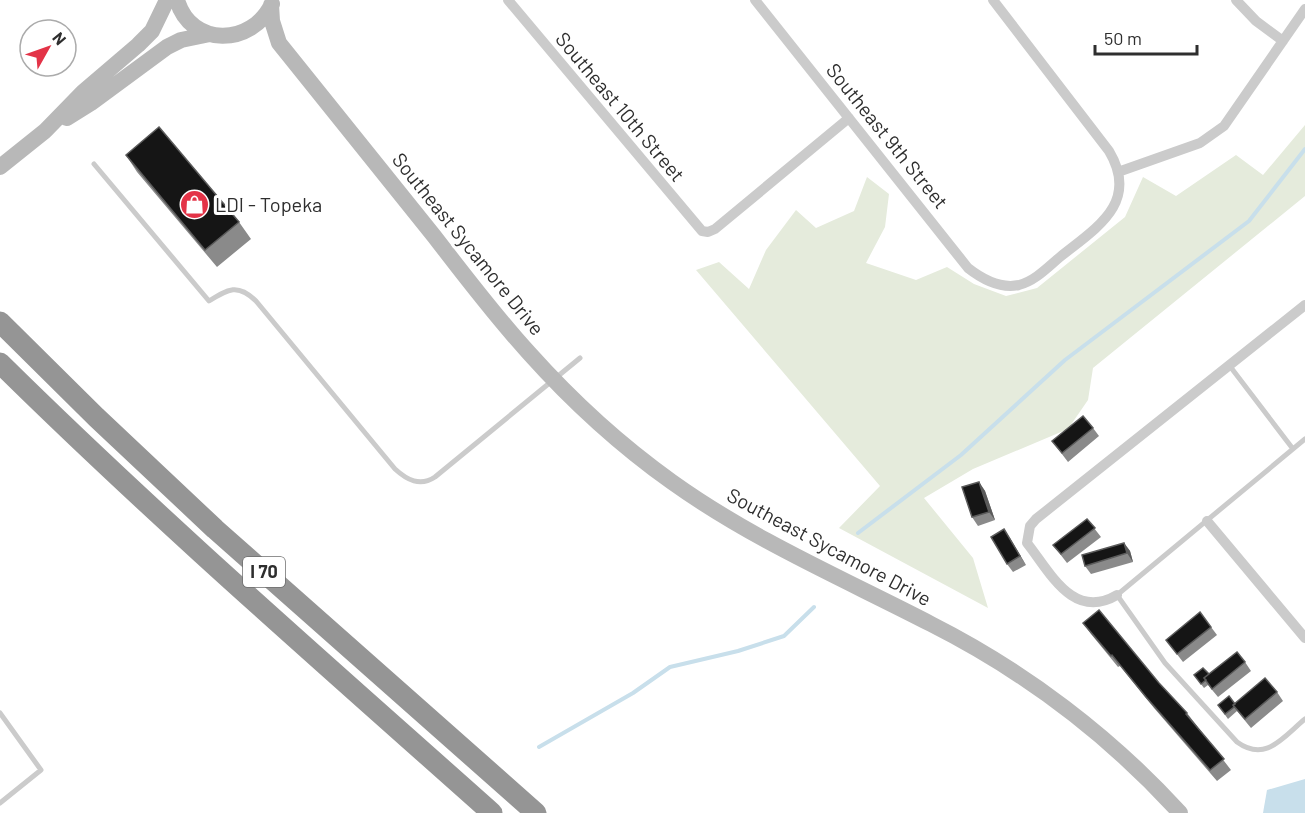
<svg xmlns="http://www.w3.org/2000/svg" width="1305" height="813" font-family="Barlow,sans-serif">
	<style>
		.green { fill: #e5ebdc }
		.water { fill: #c8dfeb }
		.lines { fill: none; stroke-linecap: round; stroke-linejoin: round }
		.stream { stroke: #c8dfeb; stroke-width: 4 }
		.lane { stroke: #cbcbcb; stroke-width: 5 }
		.street { stroke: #cbcbcb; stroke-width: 10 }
		.secondary { stroke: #b8b8b8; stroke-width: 16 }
		.highway { stroke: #959595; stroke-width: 21 }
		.wall { fill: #8a8a8a }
		.shaded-wall { fill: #5b5b5b }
		.building { fill: #151515; stroke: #5b5b5b; stroke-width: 1.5 }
		.labels { text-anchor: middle; stroke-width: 6; stroke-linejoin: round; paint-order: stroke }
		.shield { fill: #fff; stroke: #6d6d6d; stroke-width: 1.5 }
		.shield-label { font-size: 18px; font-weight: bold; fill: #2e2e2e }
		.street-label { font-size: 20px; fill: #2e2e2e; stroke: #fff }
		.poi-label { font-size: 20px; fill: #2e2e2e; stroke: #fff; text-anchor: start }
	</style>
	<rect width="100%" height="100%" fill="#fff"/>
	<!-- green -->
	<path class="green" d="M 1305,125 L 1305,196 L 1093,368 L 1088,400 L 1068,429 L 973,469 L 924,498 L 973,558 L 988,608 L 839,528 L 880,486 L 696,270 L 719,262 L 749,289 L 766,250 L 796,210 L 816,228 L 854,211 L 867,177 L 889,194 L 885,227 L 866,263 L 916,280 L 947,267 L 974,284 L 1006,296 L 1037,288 L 1125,217 L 1143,177 L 1176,196 L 1236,155 L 1263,175 Z"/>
	<!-- water -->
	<path class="water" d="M 1305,779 L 1305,813 L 1263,813 L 1267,790 Z"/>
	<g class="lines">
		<!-- stream -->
		<path class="stream" d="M 858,533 L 961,455 L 1065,360 L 1249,221 L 1305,149
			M 539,747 L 633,693 L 670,667 L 738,651 L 784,636 L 814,607"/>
		<!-- lane -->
		<path class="lane" d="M 94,164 L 209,301 C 228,289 238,283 256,301 L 395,469 C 407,480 420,487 435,477 L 580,358
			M 1229,365 L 1293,449
			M 1305,439 L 1117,595 L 1165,663 L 1237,742 C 1266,763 1283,737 1305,719
			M 0,713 L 41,770 L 0,803"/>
		<!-- street -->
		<path class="street" d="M 508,0 L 702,231 L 708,232 L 715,229 L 849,118
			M 755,0 L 968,268 C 982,279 1000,289 1019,285 C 1035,281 1048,267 1060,257 C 1096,228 1140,203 1109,151 L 993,0
			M 1236,0 L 1256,21 L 1283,41
			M 1118,172 L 1200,143 L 1224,126 L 1305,9
			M 1207,521 L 1305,638
			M 1117,595 C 1073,621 1050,572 1027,543 L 1030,526 L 1036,519 L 1305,305"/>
		<!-- secondary -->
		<path class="secondary" d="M 177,0 C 191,48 252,46 272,4
			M 271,5 L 272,21 L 279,43 C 331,107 382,172 434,236 C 465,276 495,316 529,353 C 572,401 620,445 672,482 C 753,540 844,579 931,624 C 1024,671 1110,736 1180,813
			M 67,118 L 91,103 L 167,47 L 181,40 L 210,34
			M 0,167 L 45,131 L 83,92 L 138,45 L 152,31 L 167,0"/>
		<!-- highway -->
		<path class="highway" d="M 0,322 L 96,417 L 215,529 L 536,813
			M 0,363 C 158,519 326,665 492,813"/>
	</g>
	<!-- wall -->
	<path class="wall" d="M 126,155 L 239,222 L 251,239 L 217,267 L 137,172 Z
		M 1093,428 L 1099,436 L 1068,462 L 1052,441 Z
		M 979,482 L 985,491 L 995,520 L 978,526 L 972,517 Z
		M 1087,519 L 1101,537 L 1067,563 L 1053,545 Z
		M 1004,529 L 1026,565 L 1013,572 L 1007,564 Z
		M 1124,543 L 1130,551 L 1133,562 L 1091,574 L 1085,566 Z
		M 1083,623 L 1159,683 L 1187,713 L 1231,770 L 1217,781 L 1154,708 L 1120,666 L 1118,667 L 1091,634 Z
		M 1211,627 L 1217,635 L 1183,662 L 1166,640 Z
		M 1245,662 L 1251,671 L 1218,697 L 1208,685 L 1204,688 L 1194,675 L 1209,674 Z
		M 1277,692 L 1283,701 L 1251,728 L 1237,711 L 1228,719 L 1218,705 L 1235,704 Z"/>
	<!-- shaded-wall -->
	<path class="shaded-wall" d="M 979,482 L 985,491 L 995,520 L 989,512 Z
		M 1004,529 L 1010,538 L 1026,565 L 1020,556 Z
		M 1124,543 L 1130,551 L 1133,562 L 1127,553 Z"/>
	<!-- building -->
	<path class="building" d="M 159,127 L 239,222 L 205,250 L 126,155 Z
		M 1083,416 L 1093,428 L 1062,453 L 1052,441 Z
		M 979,482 L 989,512 L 972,517 L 962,487 Z
		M 1087,519 L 1095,528 L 1061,554 L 1053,545 Z
		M 1004,529 L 1020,556 L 1007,564 L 991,537 Z
		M 1124,543 L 1127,553 L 1085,566 L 1082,555 Z
		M 1099,610 L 1159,683 L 1187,713 L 1186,714 L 1224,759 L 1210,770 L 1146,697 L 1112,655 L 1111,656 L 1083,623 Z
		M 1200,612 L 1211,627 L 1177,654 L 1166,640 Z
		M 1237,652 L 1245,662 L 1212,689 L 1204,678 Z
		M 1203,668 L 1209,674 L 1204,678 L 1206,680 L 1201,684 L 1194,675 Z
		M 1265,678 L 1277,692 L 1245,719 L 1233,705 Z
		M 1229,696 L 1235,704 L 1233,705 L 1234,707 L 1225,714 L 1218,705 Z"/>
	<!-- icons -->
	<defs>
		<symbol id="shop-disc" viewBox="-11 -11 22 22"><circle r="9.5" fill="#e33347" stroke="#fff"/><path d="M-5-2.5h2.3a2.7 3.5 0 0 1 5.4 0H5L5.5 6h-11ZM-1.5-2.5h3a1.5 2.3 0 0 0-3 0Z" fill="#fff"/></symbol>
	</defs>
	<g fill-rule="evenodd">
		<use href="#shop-disc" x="178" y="188" width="33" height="33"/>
	</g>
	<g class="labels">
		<!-- shield labels -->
		<rect class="shield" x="243" y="557" width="42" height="30" rx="4.5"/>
		<g class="shield-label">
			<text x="264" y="578">I 70</text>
		</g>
		<!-- street labels -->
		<g class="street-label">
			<text transform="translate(620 107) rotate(50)" y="7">Southeast 10th Street</text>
			<text transform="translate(887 136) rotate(51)" y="7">Southeast 9th Street</text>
			<text transform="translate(468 244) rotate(51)" y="7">Southeast Sycamore Drive</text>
			<text transform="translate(829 547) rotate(28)" y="7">Southeast Sycamore Drive</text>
		</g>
		<!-- poi labels -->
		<g class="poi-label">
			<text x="215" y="212">LDI - Topeka</text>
		</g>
	</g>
	<!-- north arrow -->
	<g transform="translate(48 48) rotate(50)"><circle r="28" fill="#ffffff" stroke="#ababab" stroke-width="1.5"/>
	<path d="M0-4.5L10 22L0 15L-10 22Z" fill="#e33347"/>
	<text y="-9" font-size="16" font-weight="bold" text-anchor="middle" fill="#2e2e2e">N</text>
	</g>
	<!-- scale -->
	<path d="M1095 45v9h102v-9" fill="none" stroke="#2e2e2e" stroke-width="3"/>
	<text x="1104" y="45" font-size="18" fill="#2e2e2e" stroke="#ffffff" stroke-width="4.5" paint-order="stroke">50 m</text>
</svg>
